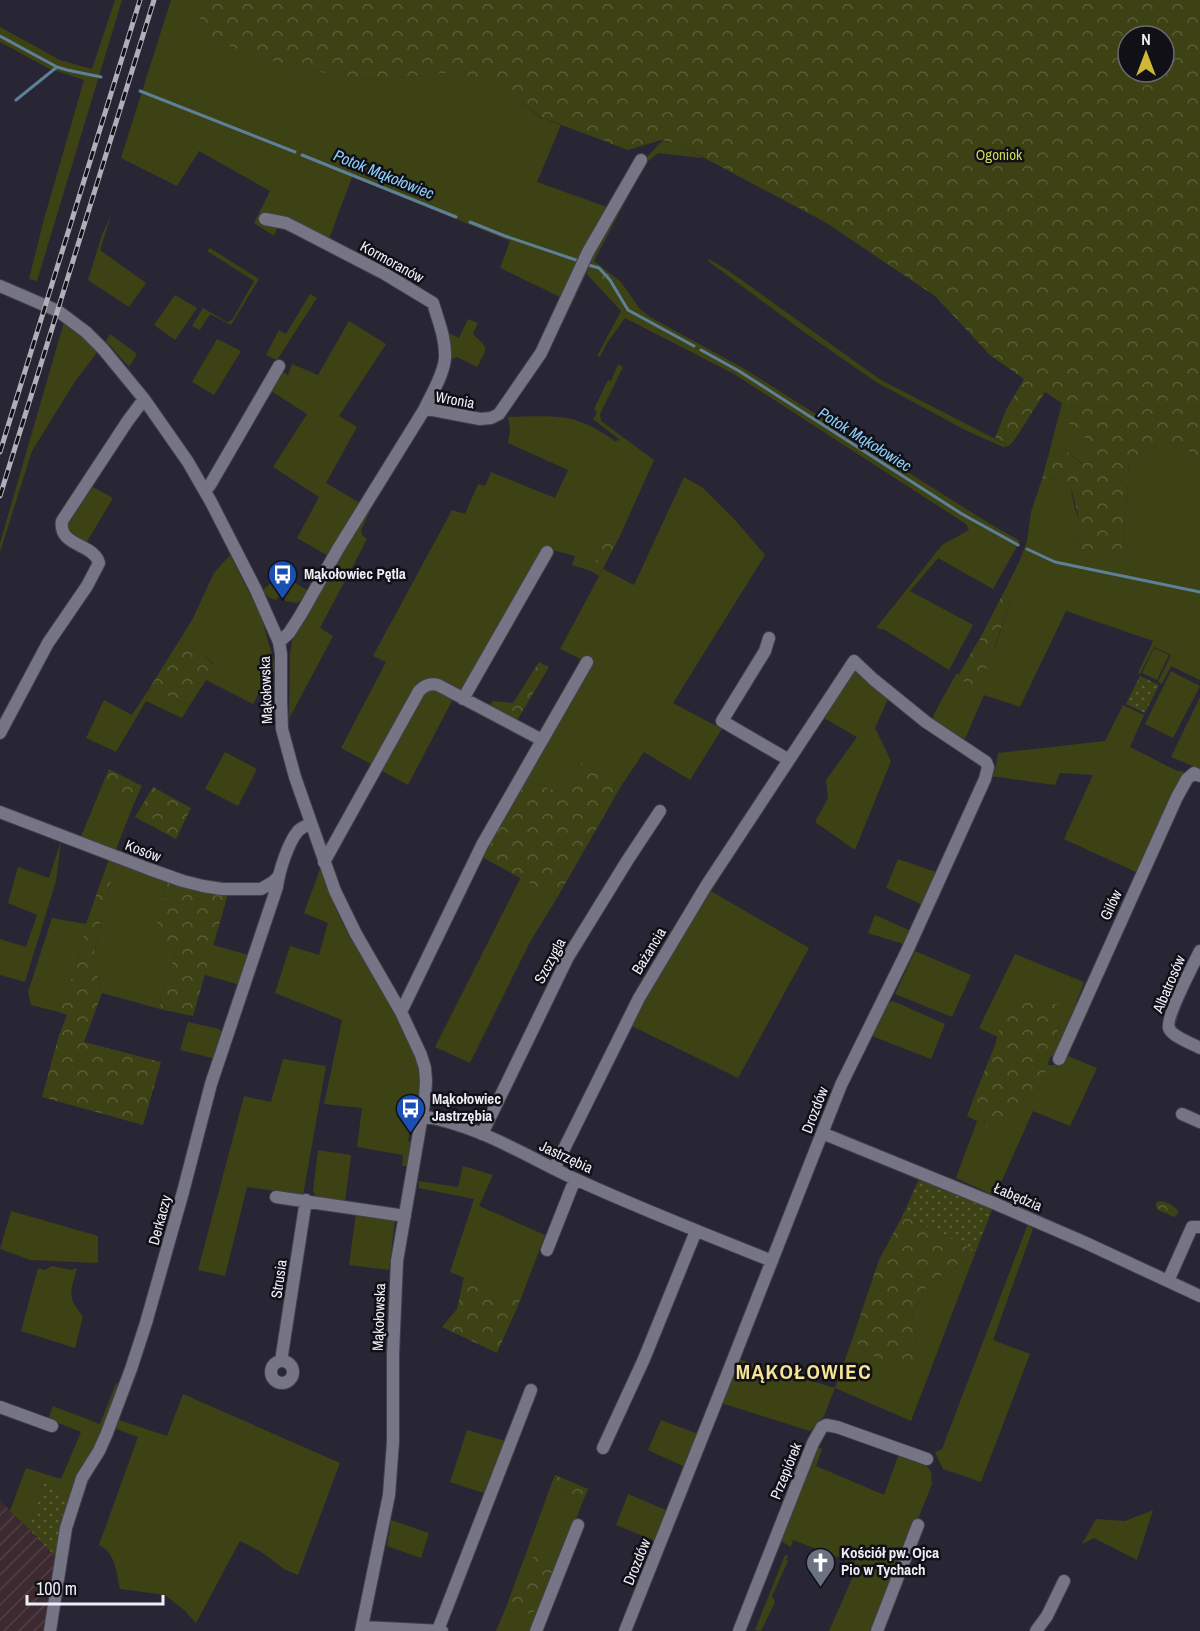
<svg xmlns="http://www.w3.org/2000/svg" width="1200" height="1631" font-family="'Archivo Narrow',sans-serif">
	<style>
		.industrial { fill: url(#industrial-furrows) }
		.green { fill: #3d4215 }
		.forest { fill: url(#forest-crowns); fill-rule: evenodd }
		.park { fill: url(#park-dots) }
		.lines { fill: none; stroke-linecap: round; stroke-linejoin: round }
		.stream { stroke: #5e7f98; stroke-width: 3 }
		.minor-casing { stroke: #42404b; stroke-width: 14 }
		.minor { stroke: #767585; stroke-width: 12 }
		.rail-casing { stroke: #b0aeb9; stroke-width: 5 }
		.rail { stroke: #111016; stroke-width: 3; stroke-dasharray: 9; stroke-linecap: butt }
		.labels { text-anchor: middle; stroke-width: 5; stroke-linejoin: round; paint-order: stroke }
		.park-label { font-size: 15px; fill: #cbdb5b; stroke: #111016 }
		.street-label { font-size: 15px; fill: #efeef7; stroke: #111016 }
		.poi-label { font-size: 15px; font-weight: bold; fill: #efeef7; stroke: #111016; text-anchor: start }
		.water-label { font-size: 16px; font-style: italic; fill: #8ecefb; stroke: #111016 }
		.district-label { font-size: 21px; font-weight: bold; letter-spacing: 1.5px; fill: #f5e496; stroke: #111016 }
	</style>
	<defs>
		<pattern id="industrial-furrows" width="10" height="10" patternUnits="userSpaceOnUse" patternTransform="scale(1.5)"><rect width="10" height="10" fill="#3d2a30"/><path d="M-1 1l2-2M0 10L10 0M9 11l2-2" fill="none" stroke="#503f44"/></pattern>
		<pattern id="forest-crowns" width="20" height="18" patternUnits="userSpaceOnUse" patternTransform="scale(1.5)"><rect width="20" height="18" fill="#3d4215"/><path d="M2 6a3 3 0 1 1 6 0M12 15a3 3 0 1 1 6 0" fill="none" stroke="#595e38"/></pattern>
		<pattern id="park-dots" width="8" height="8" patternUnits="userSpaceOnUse" patternTransform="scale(1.5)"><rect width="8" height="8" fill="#3d4215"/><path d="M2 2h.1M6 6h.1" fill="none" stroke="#595e38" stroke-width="1.8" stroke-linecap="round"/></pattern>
	</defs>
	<rect width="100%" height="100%" fill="#282634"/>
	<!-- industrial -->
	<path class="industrial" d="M 0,1500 L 57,1558 L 43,1631 L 0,1631 Z"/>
	<!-- green -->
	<path class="green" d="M 115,0 L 122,0 L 37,281 L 29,279 L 44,219 L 84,80 L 48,68 L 0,42 L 0,27 L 60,60 L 92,69 Z
		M 171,0 L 188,0 L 213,38 L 259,58 L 320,72 L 372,80 L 445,73 L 492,79 L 540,117 L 561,125 L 537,182 L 607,207 L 562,298 L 500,268 L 510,241 L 352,177 L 329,239 L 279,223 L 274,236 L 254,223 L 270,191 L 199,151 L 177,186 L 121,158 Z
		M 662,141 L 678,144 L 703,158 L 658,153 L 645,164 L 594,261 L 621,282 L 640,309 L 650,317 L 743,368 L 990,524 L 1020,541 L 993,589 L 938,558 L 910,591 L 973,625 L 949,670 L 885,630 L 876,628 L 942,545 L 969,530 L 966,524 L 734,374 L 625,318 L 607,343 L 600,357 L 597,356 L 621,311 L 628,305 L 607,272 L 589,268 L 560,328 L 558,325 L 582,271 L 644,160 Z
		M 111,215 L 100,250 L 146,283 L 129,307 L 88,280 L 102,235 Z
		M 210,248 L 259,279 L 231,325 L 210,314 L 200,330 L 192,326 L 203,308 L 227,322 L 232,320 L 254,281 L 207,251 Z
		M 709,259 L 729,271 L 881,380 L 1009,446 L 1003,447 L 965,430 L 876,382 L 804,332 L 708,261 Z
		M 310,294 L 317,298 L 277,360 L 266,355 L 279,330 L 286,334 Z
		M 175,295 L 197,308 L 175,340 L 154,325 Z
		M 468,319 L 478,323 L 473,334 C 490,350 487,348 477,367 L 457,357 L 450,360 L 444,331 L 459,338 Z
		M 349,321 L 386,344 L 339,416 L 357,427 L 326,483 L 360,503 L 330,557 L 297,538 L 319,497 L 273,467 L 307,414 L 271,391 L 283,372 L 288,375 L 292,364 L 318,375 Z
		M 64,322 L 81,335 L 98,351 L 74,383 L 32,451 L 0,552 L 0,543 Z
		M 110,334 L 137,354 L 129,367 L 106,341 Z
		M 217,339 L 241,351 L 214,395 L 192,382 Z
		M 618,364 L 623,367 L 600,414 L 601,421 L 654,460 L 619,538 L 606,539 L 591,571 L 572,565 L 575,556 L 545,548 L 464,690 L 458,691 L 429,677 L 418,687 L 373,765 L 341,748 L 386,662 L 373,656 L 452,510 L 465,514 L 478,484 L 485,486 L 491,472 L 555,498 L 568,470 L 508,443 L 510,430 L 508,417 C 531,417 556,414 578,421 C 591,425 603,433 615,441 L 620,440 L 593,419 L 597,412 L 594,409 L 608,380 L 611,381 Z
		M 1062,403 L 1065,405 L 1064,419 L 1084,436 L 1091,449 L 1083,464 L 1065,450 L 1048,457 Z
		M 1157,445 L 1178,445 L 1200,458 L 1200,680 L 1171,666 L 1162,684 L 1158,682 L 1171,655 L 1154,647 L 1140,674 L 1138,673 L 1153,641 L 1066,611 L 1020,707 L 984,695 L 965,739 L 935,722 L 933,719 L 934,714 L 956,674 L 959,674 L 966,685 L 991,653 L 975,646 L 979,640 L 995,647 L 1011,600 L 1003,594 L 1020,560 L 1027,541 L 1031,512 L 1042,479 L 1059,478 L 1069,480 L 1074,505 L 1082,529 L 1080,536 L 1073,540 L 1079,551 L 1094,549 L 1122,552 L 1125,523 L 1129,460 Z
		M 684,477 L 703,488 L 735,520 L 765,555 L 673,703 L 722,729 L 690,780 L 644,752 L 621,786 L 581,763 L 558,792 L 524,779 L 589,663 L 560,649 L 603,569 L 634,585 Z
		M 89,485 L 113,498 L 85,545 L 68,536 L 65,520 Z
		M 371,509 L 361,530 L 362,535 L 367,539 L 320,628 L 333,636 L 289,719 L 290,654 L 292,641 L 367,510 Z
		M 230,555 L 261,616 L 276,669 L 267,678 L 253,704 L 206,680 L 213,663 L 202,653 L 179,641 L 192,620 L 214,573 Z
		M 277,572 L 310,592 L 305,598 L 303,597 L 298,603 L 285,601 L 285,598 L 277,597 L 277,600 C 270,599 266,596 263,590 L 270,584 Z
		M 1154,648 L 1169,655 L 1157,680 L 1142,673 Z
		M 854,670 L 859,670 L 889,697 L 875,728 L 891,761 L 855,850 L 815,822 L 828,798 L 826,780 L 857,737 L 822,717 Z
		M 1171,671 L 1200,686 L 1173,738 L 1145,724 Z
		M 434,688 L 453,699 L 408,785 L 380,770 L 420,694 Z
		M 149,689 L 190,705 L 182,718 L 146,701 L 116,752 L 86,738 L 104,700 L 132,715 Z
		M 1200,697 L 1200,769 L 1171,757 Z
		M 1123,705 L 1144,715 L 1130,747 L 1175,770 L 1184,772 L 1182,778 L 1136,872 L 1064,839 L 1093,775 L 1060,773 L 1055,785 L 991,776 L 996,766 L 998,753 L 1105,741 Z
		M 225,752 L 257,769 L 238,806 L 205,789 Z
		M 101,788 L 134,803 L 115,852 L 80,839 Z
		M 61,841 L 56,881 L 25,982 L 0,975 L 0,939 L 26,947 L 37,915 L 8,903 L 18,867 L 49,878 Z
		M 898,859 L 936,872 L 923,905 L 886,888 Z
		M 116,862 L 167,880 L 160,906 L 176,952 L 161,995 L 160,1009 L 102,993 L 93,959 L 100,923 Z
		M 320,869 C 327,886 333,904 341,920 C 348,934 356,947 363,960 C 384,996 417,1036 419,1079 C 420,1096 417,1113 415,1129 L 410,1129 L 408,1141 L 412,1142 L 408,1166 L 402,1166 L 403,1155 L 357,1147 L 362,1108 L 324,1104 L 342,1020 L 275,993 L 290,946 L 319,955 L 328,923 L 304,913 Z
		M 521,877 L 557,898 L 530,942 L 470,1063 L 435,1047 Z
		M 709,890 L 809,948 L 738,1078 L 630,1025 L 646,994 Z
		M 875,915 L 911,931 L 903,944 L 868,933 Z
		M 52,918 L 86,924 L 75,974 L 62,992 L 58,1012 L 31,1005 L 28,992 Z
		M 213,945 L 249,955 L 240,985 L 205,975 Z
		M 915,951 L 971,975 L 952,1017 L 895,994 Z
		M 1015,954 L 1084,982 L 1062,1043 L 1055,1055 L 1050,1057 L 1061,1020 L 1058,1004 L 1037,1003 L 1003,1015 L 998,1037 L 979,1028 Z
		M 893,1001 L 945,1024 L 931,1059 L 872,1036 L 885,1005 Z
		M 188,1022 L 219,1029 L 222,1033 L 216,1059 L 180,1050 Z
		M 1068,1056 L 1097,1068 L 1070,1126 L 1033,1111 L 995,1196 L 956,1178 L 977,1121 L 967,1116 L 974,1097 L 980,1107 L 986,1127 L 1043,1080 L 1047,1065 L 1057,1065 Z
		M 283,1059 L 326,1066 L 303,1195 L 247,1187 L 225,1276 L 198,1270 L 244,1096 L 271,1102 Z
		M 318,1150 L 351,1155 L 345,1202 L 316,1197 L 313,1191 Z
		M 463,1166 L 493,1175 L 479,1206 L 545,1235 L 520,1301 L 450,1272 L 474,1199 L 419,1188 L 419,1181 L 458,1187 Z
		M 11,1211 L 98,1236 L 98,1263 L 30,1260 L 0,1249 Z
		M 356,1213 L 395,1220 L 389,1270 L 349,1265 Z
		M 1028,1224 L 1033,1229 L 993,1340 L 1030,1354 L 981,1482 L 943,1469 L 935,1452 L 942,1449 Z
		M 976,1251 L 911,1421 L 835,1388 L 824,1416 L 810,1431 L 721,1403 L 738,1359 L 835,1388 L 852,1340 L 871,1355 L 917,1349 L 912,1314 L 930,1281 L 950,1272 Z
		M 52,1266 L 71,1270 L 77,1268 C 71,1292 66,1297 83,1316 L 75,1348 L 21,1331 L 38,1268 L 44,1270 Z
		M 116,1383 L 121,1385 L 105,1433 L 71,1500 L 46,1475 L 28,1528 L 10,1511 L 26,1468 L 61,1479 L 81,1432 L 48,1419 L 53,1406 L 100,1424 Z
		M 183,1394 L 340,1463 L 298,1575 L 284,1569 L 263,1553 L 240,1541 L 196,1623 L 184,1610 L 165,1595 L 120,1589 C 116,1572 116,1553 99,1545 L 138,1437 L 114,1428 L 116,1419 L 167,1436 Z
		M 661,1420 L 698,1434 L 685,1467 L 648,1450 Z
		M 467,1430 L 505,1441 L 487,1494 L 450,1482 Z
		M 815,1446 L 822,1449 L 816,1466 L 884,1495 L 898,1456 L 927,1466 L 931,1472 L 932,1484 L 873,1631 L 829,1631 L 858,1565 L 793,1540 L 791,1547 L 781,1541 Z
		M 551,1485 L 583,1501 L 555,1573 L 525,1582 L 515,1583 Z
		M 628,1494 L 668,1511 L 656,1541 L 616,1525 Z
		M 1153,1510 L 1137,1560 L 1094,1538 L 1082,1544 L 1096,1519 L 1125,1521 Z
		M 391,1520 L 429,1533 L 421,1558 L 387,1546 Z
		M 785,1555 L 788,1556 L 786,1560 L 788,1561 L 772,1596 L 775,1602 L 761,1631 L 755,1630 Z
		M 546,1598 L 533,1631 L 496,1631 L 507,1605 L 531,1614 L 539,1601 Z"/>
	<!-- forest -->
	<path class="forest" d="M 188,0 L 1200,0 L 1200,458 L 1178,445 L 1157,445 L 1129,460 L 1125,523 L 1122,552 L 1109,561 L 1094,549 L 1079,551 L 1073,540 L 1080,536 C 1083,526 1072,493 1069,481 L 1059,478 L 1042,479 L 1048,457 L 1065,450 L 1082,464 L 1091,449 L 1084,436 L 1063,419 L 1065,405 L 1045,392 L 1015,439 L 1009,446 L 995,438 L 1006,410 L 1024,379 L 990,355 L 935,296 L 825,222 L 678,144 L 661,140 L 628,150 L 541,117 L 491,79 L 445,73 L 372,80 L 320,72 L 259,58 L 213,39 ZM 1128,36 L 1164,36 L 1164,72 L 1128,72 Z
		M 589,268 L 607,272 L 628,305 L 621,311 L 587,274 Z
		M 619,538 L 599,576 L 591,571 L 606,539 Z
		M 1003,594 L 1011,600 L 994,648 L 979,640 Z
		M 179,641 L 202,653 L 213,664 L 206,680 L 190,705 L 149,689 Z
		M 975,646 L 991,653 L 985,674 L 976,684 L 966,685 L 959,674 Z
		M 539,662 L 549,667 L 516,722 L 487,708 L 493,701 L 513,703 Z
		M 581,763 L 621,786 L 557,898 L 482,857 L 524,779 L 558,792 Z
		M 109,769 L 142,786 L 134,803 L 101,788 Z
		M 153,787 L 191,808 L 176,839 L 135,817 Z
		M 109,859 L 116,862 L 100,923 L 93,959 L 102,993 L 84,1042 L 161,1062 L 143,1125 L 42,1097 L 59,1035 L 67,1015 L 58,1012 L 62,992 L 75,974 L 86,924 Z
		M 167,880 L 228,894 L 193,1016 L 160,1009 L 161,995 L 176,952 L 163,945 L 157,922 L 160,906 Z
		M 1019,991 L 1037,1003 L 1059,1004 L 1061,1020 L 1043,1080 L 1020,1117 L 1001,1130 L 986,1127 L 980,1107 L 974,1097 L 995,1045 L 1003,1015 Z
		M 1158,1201 C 1164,1200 1175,1206 1178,1211 L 1177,1215 L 1174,1217 L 1160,1211 L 1156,1207 L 1156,1203 Z
		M 903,1215 L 976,1251 L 950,1272 L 930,1281 L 912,1314 L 917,1349 L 909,1369 L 871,1355 L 852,1340 L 879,1260 Z
		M 464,1277 L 520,1301 L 497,1353 L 442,1327 L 457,1309 Z
		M 555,1475 L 588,1489 L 583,1501 L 551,1485 Z
		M 537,1545 C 559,1568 556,1569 546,1598 L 539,1601 L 532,1615 L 507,1605 L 515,1583 L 525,1582 Z"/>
	<!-- park -->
	<path class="park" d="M 1140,676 L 1159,685 L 1145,713 L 1126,704 Z
		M 926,1179 L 989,1205 L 992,1210 L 976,1251 L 903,1215 L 918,1181 Z
		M 46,1475 L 71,1500 L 57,1558 L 28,1528 Z"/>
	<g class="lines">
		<!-- stream -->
		<path class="stream" d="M 0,36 L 57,67 L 67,70 L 101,77
			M 140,91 L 295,152
			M 16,100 L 57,67
			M 302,155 L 456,217
			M 470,222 L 505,236 L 579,261
			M 585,264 L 599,268 L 610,280 L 628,310 L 694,346
			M 701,350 L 739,371 L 962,514 L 1018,545
			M 1027,549 L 1055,562 L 1200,592"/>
		<defs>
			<path id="minor" d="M 265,219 L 286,223 L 298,229 L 385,274 L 433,303 C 438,320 446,339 445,358 C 444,374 431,395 424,410
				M 0,286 L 58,311 L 86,332 L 103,349 L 144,399 L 188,462 L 211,502 L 256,590 L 279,642 L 281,654 L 281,700 L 282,729 L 295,777 L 335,891 L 356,934 L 401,1012 L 421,1055 L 425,1068 L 426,1081 L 425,1098 L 397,1261 L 393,1354 L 393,1442 L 389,1495 L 361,1631
				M 205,491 L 210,485 L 279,366
				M 769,638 L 765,651 L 722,721 L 789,760
				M 279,642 L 289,633 L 300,616 L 338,549 L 424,410 L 433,410 L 480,419 L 491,418 L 499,414 L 541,353 L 588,252 L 641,160
				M 463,699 L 547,552
				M 0,733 L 48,643 L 87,586 L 99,563 C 94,543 58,547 62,521 L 127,422 L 144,399
				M 0,812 L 149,869 L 183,881 L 203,886 L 222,889 L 261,889 L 273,882 L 278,877
				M 324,862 L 419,691 C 425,685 430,683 438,685 L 542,740
				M 1200,951 C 1194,963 1165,1019 1169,1028 C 1171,1036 1193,1044 1200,1048
				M 401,1012 L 482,845 L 587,662
				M 1059,1059 L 1177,797 L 1187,779 L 1194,773 L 1200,776
				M 1182,1114 L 1200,1122
				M 421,1116 C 476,1124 524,1155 573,1178 C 638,1208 705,1234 772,1261
				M 822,1133 L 996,1204 L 1086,1243 L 1200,1296
				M 482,1134 L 568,957 L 627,861 L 660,811
				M 554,1169 L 639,998 L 706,886 L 854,661 L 873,679 L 926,722 L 986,762 L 988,767 L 985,779 L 907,951 L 841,1085 L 727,1375 L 625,1631
				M 276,1197 L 405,1216
				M 547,1250 L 575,1179
				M 1168,1281 L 1192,1227 L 1200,1227
				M271 1372a11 11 0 1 1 22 0a11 11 0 1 1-22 0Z
				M 281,1361 L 306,1200
				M 0,1407 L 52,1426
				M 603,1448 L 644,1359 L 696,1231
				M 362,1627 L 442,1631
				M 438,1630 L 531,1390
				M 50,1631 L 66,1528 L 82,1478 L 99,1451 L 107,1433 L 131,1369 L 146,1323 L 183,1192 L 211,1084 L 277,887 C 279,871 288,843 298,831 C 302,827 306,826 311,823
				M 536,1631 L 578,1525
				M 739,1631 L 813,1443 L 822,1427 L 826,1425 L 837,1427 L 927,1459
				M 877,1631 L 918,1525
				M 1036,1631 L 1047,1616 L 1064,1581"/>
		</defs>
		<!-- minor casing -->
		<use href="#minor" class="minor-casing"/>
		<!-- minor -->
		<use href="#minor" class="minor"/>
		<defs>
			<path id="rail" d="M 0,452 L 140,0
				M 0,496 L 154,0"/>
		</defs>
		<!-- rail casing -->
		<use href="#rail" class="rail-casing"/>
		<!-- rail -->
		<use href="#rail" class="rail"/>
	</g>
	<!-- icons -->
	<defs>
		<symbol id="bus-pin" viewBox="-11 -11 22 30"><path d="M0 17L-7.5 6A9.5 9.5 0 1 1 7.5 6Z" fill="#1a4fb4" stroke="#111016"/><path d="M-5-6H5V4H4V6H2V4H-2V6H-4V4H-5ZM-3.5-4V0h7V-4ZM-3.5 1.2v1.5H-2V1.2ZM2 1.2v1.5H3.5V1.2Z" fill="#fff"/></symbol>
		<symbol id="church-pin" viewBox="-11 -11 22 30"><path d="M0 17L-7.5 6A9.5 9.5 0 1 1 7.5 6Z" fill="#6b7280" stroke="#111016"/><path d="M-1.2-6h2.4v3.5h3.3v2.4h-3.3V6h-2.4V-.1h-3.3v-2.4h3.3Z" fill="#fff"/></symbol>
	</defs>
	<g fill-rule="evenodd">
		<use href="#bus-pin" x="266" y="558" width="33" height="45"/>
		<use href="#bus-pin" x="394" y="1092" width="33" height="45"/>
		<use href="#church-pin" x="804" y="1546" width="33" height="45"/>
	</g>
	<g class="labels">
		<!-- park labels -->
		<g class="park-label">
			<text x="999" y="160">Ogoniok</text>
		</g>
		<!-- street labels -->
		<g class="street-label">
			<text transform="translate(392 262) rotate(29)" y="5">Kormoranów</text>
			<text transform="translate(455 400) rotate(10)" y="5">Wronia</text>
			<text transform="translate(266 690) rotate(-92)" y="5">Mąkołowska</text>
			<text transform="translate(143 851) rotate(21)" y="5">Kosów</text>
			<text transform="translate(1111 905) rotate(-65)" y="5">Gilów</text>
			<text transform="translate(649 951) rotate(-59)" y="5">Bażancia</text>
			<text transform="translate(550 961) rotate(-62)" y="5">Szczygla</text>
			<text transform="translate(1169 984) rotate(-67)" y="5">Albatrosów</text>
			<text transform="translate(815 1110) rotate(-69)" y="5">Drozdów</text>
			<text transform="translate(566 1157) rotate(25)" y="5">Jastrzębia</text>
			<text transform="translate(1018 1197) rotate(23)" y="5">Łabędzia</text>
			<text transform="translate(160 1220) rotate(-75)" y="5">Derkaczy</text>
			<text transform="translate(279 1279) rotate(-82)" y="5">Strusia</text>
			<text transform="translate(379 1317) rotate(-88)" y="5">Mąkołowska</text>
			<text transform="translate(786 1471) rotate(-68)" y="5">Przepiórek</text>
			<text transform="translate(637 1562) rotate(-68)" y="5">Drozdów</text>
		</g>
		<!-- poi labels -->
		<g class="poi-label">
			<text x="304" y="579">Mąkołowiec Pętla</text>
			<text x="432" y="1104">Mąkołowiec<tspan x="432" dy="17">Jastrzębia</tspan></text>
			<text x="841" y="1558">Kościół pw. Ojca<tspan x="841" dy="17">Pio w Tychach</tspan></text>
		</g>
		<!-- water labels -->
		<g class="water-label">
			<text transform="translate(384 174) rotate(22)" y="6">Potok Mąkołowiec</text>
			<text transform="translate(865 439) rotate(32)" y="6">Potok Mąkołowiec</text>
		</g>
		<!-- district labels -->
		<g class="district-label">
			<text x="804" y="1379">MĄKOŁOWIEC</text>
		</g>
	</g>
	<!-- north arrow -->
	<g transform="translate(1146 54)"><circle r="28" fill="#111016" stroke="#6a6970" stroke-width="1.5"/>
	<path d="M0-4.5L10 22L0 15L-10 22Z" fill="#d1b736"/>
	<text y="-9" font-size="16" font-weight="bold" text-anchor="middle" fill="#efeef7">N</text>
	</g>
	<!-- scale -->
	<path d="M27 1595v9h136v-9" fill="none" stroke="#efeef7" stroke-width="3"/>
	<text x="36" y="1595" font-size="18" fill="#efeef7" stroke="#111016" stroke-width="4.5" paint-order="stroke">100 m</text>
</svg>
